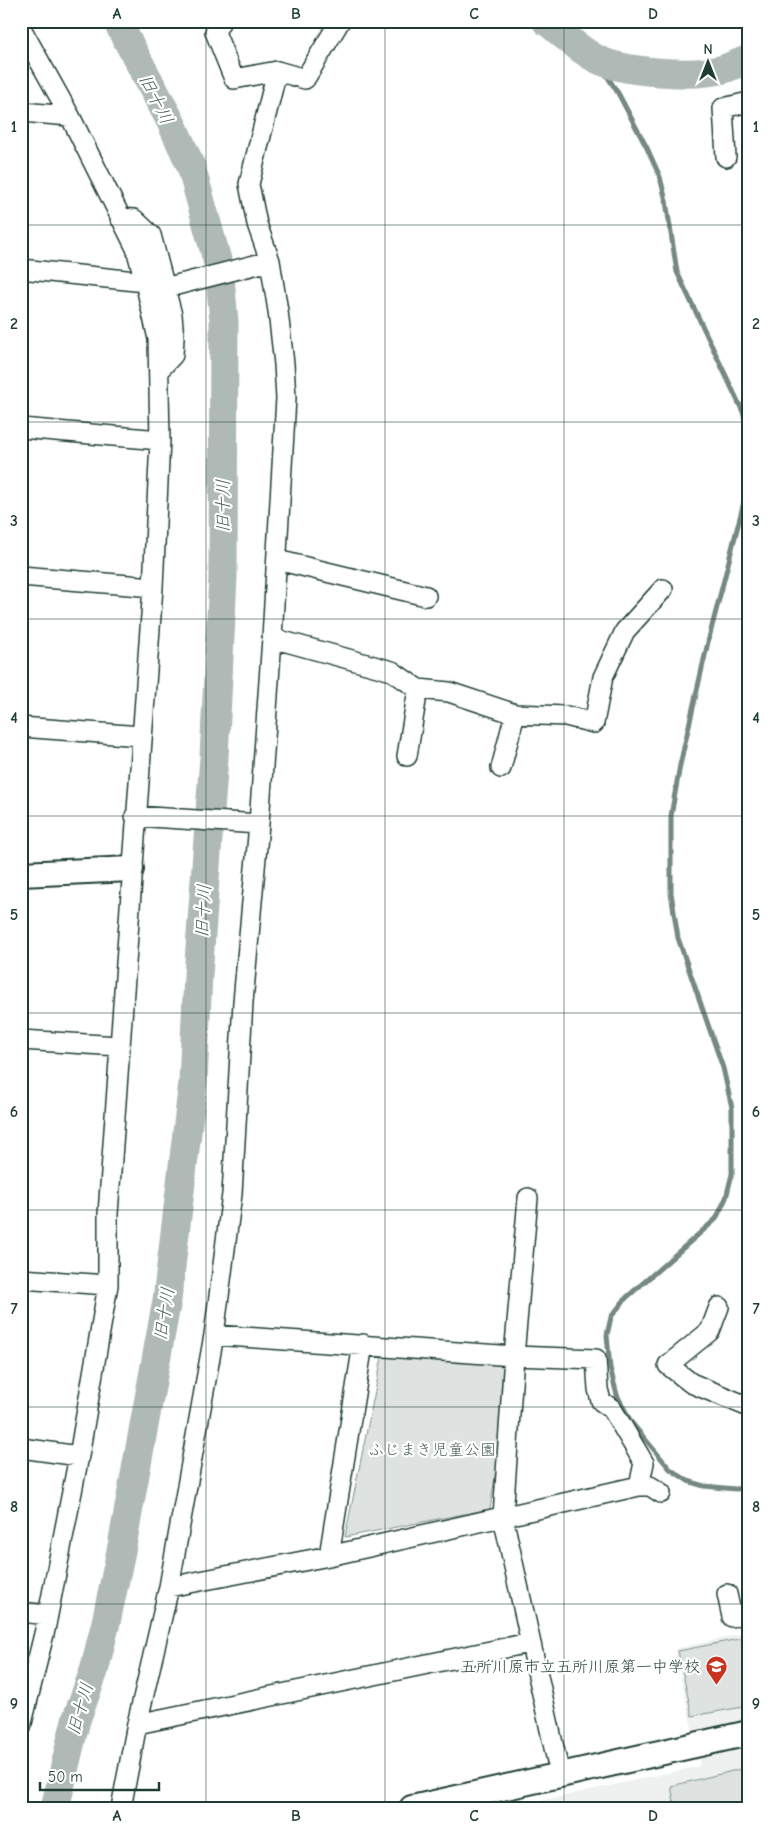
<svg xmlns="http://www.w3.org/2000/svg" width="770" height="1829" font-family="'Comic Neue','Klee One',sans-serif">
	<style>
		.built { fill: #eef1f0 }
		.green { fill: #dee3e2; stroke: #7e908b }
		.lines { fill: none; stroke-linecap: round; stroke-linejoin: round }
		.stream { stroke: #758883; stroke-width: 5 }
		.river { stroke: #afbab7; stroke-width: 29 }
		.minor-casing { stroke: #1f3d34; stroke-width: 22 }
		.tertiary-casing { stroke: #1f3d34; stroke-width: 28 }
		.minor { stroke: #fff; stroke-width: 19 }
		.tertiary { stroke: #fff; stroke-width: 24 }
		.grid { fill: none; stroke: #1f3d34; stroke-width: 1; stroke-opacity: 0.55 }
		.labels { text-anchor: middle; stroke-width: 4.5; stroke-linejoin: round; paint-order: stroke }
		.park-label { font-size: 16px; fill: #455e57; stroke: #fff }
		.poi-label { font-size: 16px; fill: #1f3d34; stroke: #fff; text-anchor: end }
		.water-label { font-size: 18px; font-style: italic; fill: #4a625b; stroke: #fff }
		.neatline { fill: none; stroke: #1f3d34; stroke-width: 2 }
		.grid-label { font-size: 16px; text-anchor: middle; font-weight: bold; fill: #1f3d34 }
	</style>
	<rect width="100%" height="100%" fill="#fff"/>
	<filter id="ink" filterUnits="userSpaceOnUse"><feTurbulence type="fractalNoise" baseFrequency=".02" numOctaves="2"/><feDisplacementMap in="SourceGraphic" scale="10" xChannelSelector="R" yChannelSelector="G"/><feConvolveMatrix kernelMatrix="1 2 1 2 8 2 1 2 1" color-interpolation-filters="sRGB"/></filter>
	<g filter="url(#ink)">
		<!-- built -->
		<path class="built" d="M 749,1632 L 749,1808 L 508,1808 L 700,1766 L 675,1649 Z"/>
		<!-- green -->
		<path class="green" d="M 514,1356 L 490,1509 L 345,1537 L 382,1357 Z
			M 749,1637 L 749,1706 L 692,1716 L 678,1651 Z
			M 749,1767 L 749,1808 L 675,1808 L 671,1786 Z"/>
		<g class="lines">
			<!-- stream -->
			<path class="stream" d="M 596,59 L 618,93 L 647,148 L 660,177 L 666,201 L 677,272 L 743,412 L 749,434
				M 749,474 L 746,494 L 708,642 L 680,765 L 671,816 L 671,893 L 678,938 L 723,1068 L 732,1108 L 732,1174 L 726,1198 L 716,1219 L 626,1298 L 611,1317 L 607,1335 L 610,1368 L 617,1395 L 631,1422 L 670,1469 L 688,1481 L 704,1486 L 735,1489 L 749,1488"/>
			<!-- river -->
			<path class="river" d="M 546,21 C 562,33 578,49 595,58 C 622,73 695,77 724,69 C 732,66 741,62 749,59
				M 55,1808 L 76,1720 L 94,1671 L 106,1622 L 121,1551 L 167,1300 L 193,1082 L 198,975 L 214,757 L 223,577 L 224,321 L 219,267 L 191,166 L 170,120 L 117,21"/>
			<defs>
				<path id="minor" d="M 21,28 L 70,116 L 136,248 L 145,282 L 158,339 L 160,440 L 153,587 L 108,1214 L 108,1285 L 79,1456 L 45,1630 L 21,1727
					M 277,71 L 305,79 L 340,21
					M 21,112 L 70,116
					M 726,157 L 723,108 L 749,102
					M 120,218 L 134,219 L 151,235 L 172,315 L 174,338 L 173,355 L 159,370
					M 21,269 L 145,282
					M 165,288 L 270,261
					M 21,428 L 160,440
					M 277,560 L 426,596
					M 21,576 L 153,587
					M 272,638 L 392,671 L 418,689 L 449,692 L 515,714 L 566,716 L 594,723 L 603,677 L 625,631 L 663,589
					M 21,727 L 141,736
					M 407,756 L 418,689
					M 501,768 L 515,714
					M 135,816 L 259,824
					M 21,1040 L 119,1046
					M 528,1198 L 514,1356 L 503,1517 L 560,1775
					M 21,1279 L 108,1285
					M 719,1307 L 710,1331 L 668,1365 L 691,1383 L 749,1407
					M 214,1335 L 514,1356 L 596,1359 L 598,1389 L 601,1401 L 612,1409 L 644,1463 L 639,1486 L 650,1486 L 661,1493
					M 21,1448 L 79,1456
					M 329,1556 L 363,1344
					M 169,1587 L 329,1556 L 639,1486
					M 727,1594 L 732,1617 L 749,1613
					M 21,1612 L 48,1615
					M 137,1724 L 529,1643
					M 121,1808 L 137,1724 L 169,1587 L 214,1335 L 232,1194 L 243,1002 L 259,824 L 272,638 L 286,398 L 284,364 L 278,311 L 270,261 L 257,224 L 249,184 L 277,71 L 234,79 L 215,32 L 221,21"/>
				<path id="tertiary" d="M 21,874 L 131,869
					M 412,1808 L 749,1733"/>
			</defs>
			<!-- minor casing -->
			<use href="#minor" class="minor-casing"/>
			<!-- tertiary casing -->
			<use href="#tertiary" class="tertiary-casing"/>
			<!-- minor -->
			<use href="#minor" class="minor"/>
			<!-- tertiary -->
			<use href="#tertiary" class="tertiary"/>
		</g>
	</g>
	<!-- grid -->
	<path class="grid" d="M 206,21 L 206,1808M 385,21 L 385,1808M 564,21 L 564,1808M 21,225 L 749,225M 21,422 L 749,422M 21,619 L 749,619M 21,816 L 749,816M 21,1013 L 749,1013M 21,1210 L 749,1210M 21,1407 L 749,1407M 21,1604 L 749,1604"/>
	<!-- icons -->
	<defs>
		<symbol id="school-pin" viewBox="-11 -11 22 30"><path d="M0 17L-7.5 6A9.5 9.5 0 1 1 7.5 6Z" fill="#c8321e" stroke="#fff"/><path d="M0-5L7-2L0 1L-7-2ZM-4 1L0 2.5L4 1V4Q0 6-4 4Z" fill="#fff"/></symbol>
	</defs>
	<g fill-rule="evenodd">
		<use href="#school-pin" x="704" y="1654" width="25" height="34"/>
	</g>
	<g class="labels">
		<!-- park labels -->
		<g class="park-label">
			<text x="432" y="1455">ふじまき児童公園</text>
		</g>
		<!-- poi labels -->
		<g class="poi-label">
			<text x="700" y="1672">五所川原市立五所川原第一中学校</text>
		</g>
		<!-- water labels -->
		<g class="water-label">
			<text transform="translate(156 99) rotate(63)" y="6">旧十川</text>
			<text transform="translate(223 506) rotate(-90)" y="6">旧十川</text>
			<text transform="translate(203 911) rotate(-87)" y="6">旧十川</text>
			<text transform="translate(164 1314) rotate(-81)" y="6">旧十川</text>
			<text transform="translate(80 1709) rotate(-74)" y="6">旧十川</text>
		</g>
	</g>
	<!-- margin -->
	<rect width="770" height="1829" fill="none" stroke="#fff" stroke-width="55"/>
	<!-- north arrow -->
	<g transform="translate(708 62)" stroke="#ffffff" stroke-width="4" paint-order="stroke">
	<path d="M0-4L9 19L0 12L-9 19Z" fill="#1f3d34"/>
	<text y="-8" font-size="14" font-weight="bold" text-anchor="middle" fill="#1f3d34">N</text>
	</g>
	<!-- scale -->
	<path d="M40 1782v8h119v-8" fill="none" stroke="#1f3d34" stroke-width="2.5"/>
	<text x="48" y="1782" font-size="15" fill="#1f3d34" stroke="#ffffff" stroke-width="4" paint-order="stroke">50 m</text>
	<rect x="28" y="28" width="714" height="1774" class="neatline"/>
	<g class="grid-label">
		<text x="117" y="19">A</text>
		<text x="296" y="19">B</text>
		<text x="474" y="19">C</text>
		<text x="653" y="19">D</text>
		<text x="14" y="132">1</text>
		<text x="756" y="132">1</text>
		<text x="14" y="329">2</text>
		<text x="756" y="329">2</text>
		<text x="14" y="526">3</text>
		<text x="756" y="526">3</text>
		<text x="14" y="723">4</text>
		<text x="756" y="723">4</text>
		<text x="14" y="920">5</text>
		<text x="756" y="920">5</text>
		<text x="14" y="1117">6</text>
		<text x="756" y="1117">6</text>
		<text x="14" y="1314">7</text>
		<text x="756" y="1314">7</text>
		<text x="14" y="1512">8</text>
		<text x="756" y="1512">8</text>
		<text x="14" y="1709">9</text>
		<text x="756" y="1709">9</text>
		<text x="117" y="1821">A</text>
		<text x="296" y="1821">B</text>
		<text x="474" y="1821">C</text>
		<text x="653" y="1821">D</text>
	</g>
</svg>
